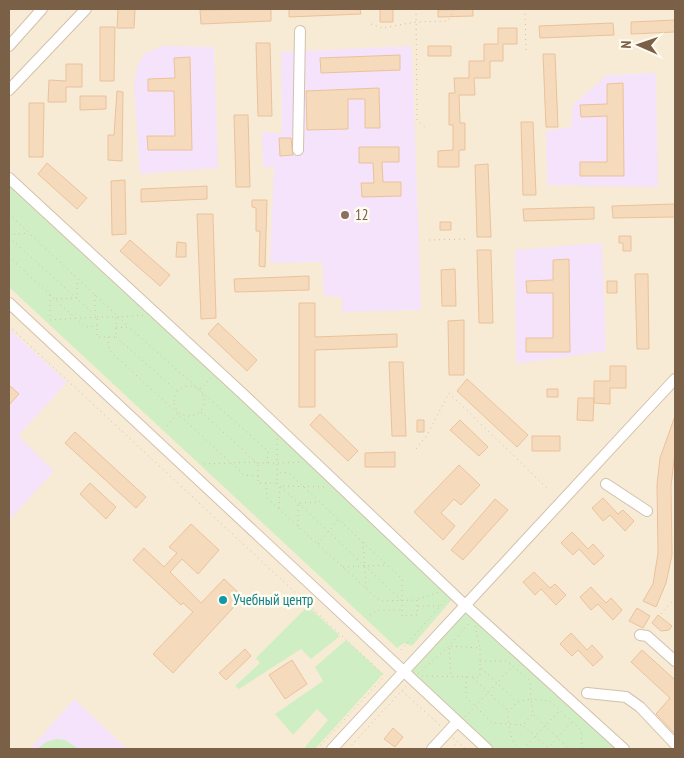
<svg xmlns="http://www.w3.org/2000/svg" width="684" height="758" font-family="'PT Sans Narrow',sans-serif">
	<style>
		.residential { fill: #f7ebd5 }
		.education { fill: #f5e3fb }
		.green { fill: #d0eec3 }
		.building { fill: #f6dabc; stroke: #eac29b }
		.lines { fill: none; stroke-linecap: round; stroke-linejoin: round }
		.minor-casing { stroke: #d2c1ab; stroke-width: 12 }
		.path { stroke: #dcbd9e; stroke-width: 1; stroke-dasharray: 1 4; stroke-linecap: butt }
		.minor { stroke: #fff; stroke-width: 10 }
		.education-dot { fill: #8d6e63; stroke: #fffbef; stroke-width: 2 }
		.culture-dot { fill: #0f9aa8; stroke: #fffbef; stroke-width: 2 }
		.labels { text-anchor: middle; stroke-width: 5; stroke-linejoin: round; paint-order: stroke }
		.education-label { font-size: 15px; fill: #785e54; stroke: #fffbef; text-anchor: start }
		.culture-label { font-size: 15px; fill: #0d838f; stroke: #fffbef; text-anchor: start }
	</style>
	<rect width="100%" height="100%" fill="#fef8e7"/>
	<!-- residential -->
	<path class="residential" d="M 9,9 L 675,9 L 675,749 L 9,749 Z"/>
	<!-- education -->
	<path class="education" d="M 162,46 L 214,47 L 218,168 L 140,174 L 134,86 L 137,67 L 144,54 Z
		M 412,46 L 421,310 L 342,312 L 342,297 L 324,296 L 322,262 L 270,263 L 274,167 L 263,167 L 262,132 L 282,133 L 281,52 Z
		M 656,73 L 658,187 L 547,185 L 546,131 L 571,127 L 573,105 L 607,75 Z
		M 602,243 L 606,351 L 516,364 L 515,250 Z
		M 9,329 L 67,382 L 18,436 L 54,471 L 9,520 Z
		M 74,699 L 127,749 L 30,749 Z"/>
	<!-- green -->
	<path class="green" d="M 9,185 L 454,597 L 412,646 L 404,643 L 397,648 L 9,287 Z
		M 464,604 L 624,749 L 487,749 L 404,671 Z
		M 308,606 L 340,636 L 311,659 L 301,649 L 239,689 L 235,686 L 260,663 L 256,658 Z
		M 346,640 L 383,674 L 315,749 L 307,749 L 305,747 L 328,720 L 317,709 L 293,735 L 275,714 L 323,681 L 315,667 Z
		M 56,739 L 65,740 L 79,749 L 37,749 L 46,742 Z"/>
	<!-- building -->
	<path class="building" d="M 118,9 L 135,9 L 134,28 L 117,28 Z
		M 271,9 L 271,21 L 201,24 L 200,10 Z
		M 289,9 L 360,9 L 361,14 L 289,17 Z
		M 380,9 L 393,9 L 393,22 L 380,22 Z
		M 473,9 L 473,16 L 438,17 L 438,10 Z
		M 675,20 L 675,32 L 631,34 L 631,22 Z
		M 613,23 L 614,35 L 540,38 L 539,26 Z
		M 100,27 L 115,27 L 114,81 L 100,81 Z
		M 498,28 L 517,28 L 517,44 L 503,44 L 503,61 L 490,61 L 490,78 L 474,78 L 475,95 L 459,95 L 460,123 L 465,123 L 465,150 L 459,150 L 459,167 L 438,167 L 438,151 L 453,150 L 453,125 L 449,125 L 449,93 L 455,93 L 454,78 L 469,78 L 469,61 L 484,61 L 484,44 L 498,44 Z
		M 256,43 L 270,43 L 272,116 L 258,116 Z
		M 428,46 L 451,46 L 451,56 L 428,56 Z
		M 543,54 L 555,54 L 558,127 L 546,127 Z
		M 400,55 L 400,70 L 321,73 L 320,58 Z
		M 190,57 L 192,150 L 148,150 L 147,136 L 175,136 L 174,91 L 148,91 L 148,79 L 175,78 L 174,58 Z
		M 66,64 L 82,64 L 82,87 L 66,87 L 66,102 L 48,102 L 49,80 L 66,81 Z
		M 623,83 L 624,176 L 580,176 L 580,162 L 607,162 L 607,116 L 581,117 L 580,105 L 607,104 L 607,84 Z
		M 379,88 L 380,128 L 365,128 L 365,99 L 348,99 L 348,129 L 307,130 L 306,91 Z
		M 117,91 L 123,92 L 122,161 L 108,160 L 108,135 L 114,135 Z
		M 80,96 L 106,96 L 106,109 L 80,110 Z
		M 29,103 L 44,103 L 43,157 L 29,157 Z
		M 234,115 L 248,115 L 250,187 L 236,187 Z
		M 521,122 L 533,122 L 536,195 L 523,195 Z
		M 279,138 L 291,138 L 293,155 L 280,156 Z
		M 359,147 L 399,147 L 399,162 L 382,162 L 383,182 L 401,182 L 401,196 L 362,197 L 361,183 L 374,183 L 373,163 L 359,163 Z
		M 47,163 L 87,198 L 77,209 L 38,174 Z
		M 488,164 L 491,237 L 477,237 L 475,165 Z
		M 125,180 L 126,234 L 112,235 L 111,181 Z
		M 207,186 L 207,199 L 141,202 L 141,189 Z
		M 252,200 L 267,200 L 265,267 L 259,266 L 260,231 L 256,231 L 256,208 L 252,207 Z
		M 675,204 L 675,217 L 613,218 L 612,206 Z
		M 594,207 L 594,219 L 524,221 L 523,209 Z
		M 197,214 L 213,214 L 216,318 L 201,319 Z
		M 440,222 L 451,222 L 451,230 L 440,230 Z
		M 619,236 L 631,236 L 631,251 L 623,251 L 623,243 L 619,243 Z
		M 130,240 L 170,275 L 160,286 L 120,251 Z
		M 177,242 L 186,243 L 186,257 L 176,257 Z
		M 477,250 L 491,250 L 493,323 L 479,323 Z
		M 569,259 L 570,352 L 526,352 L 526,338 L 553,338 L 553,293 L 527,293 L 526,281 L 553,280 L 553,260 Z
		M 455,269 L 456,306 L 442,306 L 441,270 Z
		M 635,274 L 648,274 L 649,349 L 637,349 Z
		M 309,276 L 309,290 L 235,292 L 234,279 Z
		M 607,281 L 617,281 L 617,293 L 607,293 Z
		M 299,303 L 315,303 L 315,337 L 397,334 L 397,347 L 315,350 L 315,407 L 299,407 Z
		M 464,320 L 464,375 L 449,375 L 448,321 Z
		M 218,323 L 257,360 L 247,371 L 208,334 Z
		M 389,362 L 403,362 L 406,436 L 392,436 Z
		M 610,366 L 626,366 L 626,388 L 610,388 L 610,404 L 594,403 L 594,381 L 610,381 Z
		M 467,379 L 528,435 L 517,447 L 457,391 Z
		M 9,385 L 19,394 L 9,405 Z
		M 547,389 L 558,389 L 558,397 L 547,397 Z
		M 578,398 L 594,398 L 593,421 L 577,420 Z
		M 320,414 L 358,451 L 348,461 L 310,425 Z
		M 675,416 L 675,452 L 671,486 L 672,555 L 666,583 L 656,607 L 643,601 L 653,584 L 658,553 L 657,485 L 660,458 Z
		M 417,420 L 424,420 L 424,432 L 417,432 Z
		M 460,420 L 488,447 L 479,456 L 450,430 Z
		M 75,432 L 146,497 L 136,508 L 65,443 Z
		M 532,436 L 560,436 L 560,451 L 532,451 Z
		M 395,452 L 395,467 L 365,467 L 365,453 Z
		M 459,465 L 480,485 L 461,505 L 454,499 L 441,513 L 455,526 L 443,540 L 414,512 Z
		M 90,483 L 116,507 L 106,519 L 80,494 Z
		M 603,498 L 618,514 L 623,510 L 634,521 L 625,531 L 610,515 L 603,521 L 592,508 Z
		M 495,499 L 508,510 L 463,560 L 451,550 Z
		M 191,524 L 219,550 L 198,574 L 182,559 L 170,572 L 201,603 L 224,579 L 243,597 L 173,673 L 153,654 L 193,612 L 183,603 L 181,605 L 133,560 L 144,548 L 164,567 L 177,553 L 169,547 Z
		M 572,532 L 588,549 L 593,544 L 604,556 L 594,565 L 579,549 L 573,555 L 561,543 Z
		M 534,572 L 550,588 L 555,584 L 566,595 L 556,605 L 541,589 L 535,595 L 523,582 Z
		M 591,587 L 606,603 L 611,598 L 622,610 L 613,620 L 598,604 L 591,610 L 580,597 Z
		M 637,608 L 650,616 L 643,628 L 629,621 Z
		M 658,615 L 672,626 L 669,630 L 661,631 L 652,623 Z
		M 571,633 L 587,650 L 592,645 L 603,657 L 593,666 L 578,650 L 572,656 L 560,644 Z
		M 245,649 L 251,656 L 226,680 L 219,673 Z
		M 642,650 L 675,680 L 675,734 L 656,714 L 670,698 L 631,662 Z
		M 292,660 L 307,684 L 285,699 L 269,675 Z
		M 393,728 L 403,737 L 395,747 L 384,739 Z"/>
	<g class="lines">
		<defs>
			<path id="minor" d="M 9,46 L 42,9
				M 9,90 L 86,9
				M 298,150 L 300,31
				M 9,178 L 243,394 L 464,604 L 624,749
				M 9,303 L 487,749
				M 606,484 L 647,511
				M 640,635 L 647,636 L 675,661
				M 587,693 L 626,697 L 640,707 L 675,744
				M 332,749 L 675,379
				M 432,749 L 457,722"/>
		</defs>
		<!-- minor casing -->
		<use href="#minor" class="minor-casing"/>
		<!-- path -->
		<path class="path" d="M 416,9 L 417,120 L 425,127
			M 525,9 L 526,52
			M 371,24 L 382,28 L 416,22 L 448,21 L 454,9
			M 9,214 L 128,326
			M 9,235 L 28,233
			M 9,237 L 97,317
			M 429,240 L 468,239
			M 9,257 L 85,327 L 97,326
			M 50,295 L 50,320 L 97,317
			M 95,295 L 95,314
			M 56,299 L 77,298 L 77,279
			M 97,317 L 116,317 L 116,337 L 97,337 Z
			M 117,317 L 143,315
			M 9,326 L 386,677
			M 116,327 L 130,328 L 268,451 L 267,463
			M 108,337 L 109,350 L 244,475 L 258,476
			M 116,337 L 177,391
			M174 401a15 15 0 1 1 30 0a15 15 0 1 1-30 0Z
			M 200,389 L 212,377
			M 201,412 L 257,463
			M 167,426 L 178,414
			M 277,439 L 277,463 L 302,462
			M 416,449 L 427,435 L 449,393 L 548,489
			M 258,463 L 277,463 L 277,483 L 258,483 Z
			M 204,464 L 255,462
			M 266,483 L 267,498 L 380,601 L 417,600 L 417,615 L 402,616 L 402,579 L 289,473 L 277,472
			M 277,483 L 401,600
			M 279,508 L 280,486 L 328,487
			M 298,526 L 298,503 L 319,502
			M 363,542 L 366,588
			M 318,544 L 338,520
			M 343,567 L 387,565
			M 418,599 L 440,592
			M 418,606 L 441,606
			M 661,614 L 675,598
			M 370,615 L 378,610 L 402,610
			M 475,626 L 480,647
			M 401,650 L 446,600
			M 480,661 L 507,661 L 530,681 L 531,699 L 550,701 L 581,730 L 582,748 L 596,749
			M 481,668 L 516,701
			M 418,674 L 449,646 L 470,622
			M 422,676 L 480,677 L 480,648 L 449,646 L 451,677
			M 466,677 L 466,697 L 492,723 L 523,725 L 533,714 L 531,699 L 517,702 L 508,712 C 509,726 509,740 520,749
			M 473,678 L 508,711
			M 402,691 L 442,727
			M 534,715 L 569,749 L 582,749
			M 465,717 L 512,667
			M 524,726 L 549,749
			M 453,738 L 466,749
			M 317,749 L 384,677
			M 348,749 L 406,686
			M 451,749 L 458,742
			M 523,749 L 560,710
			M 547,749 L 572,722"/>
		<!-- minor -->
		<use href="#minor" class="minor"/>
	</g>
	<!-- markers -->
	<circle class="education-dot" cx="345" cy="215" r="5"/>
	<circle class="culture-dot" cx="223" cy="600" r="5"/>
	<g class="labels">
		<!-- education labels -->
		<g class="education-label">
			<text x="355" y="220">12</text>
		</g>
		<!-- culture labels -->
		<g class="culture-label">
			<text x="233" y="605">Учебный центр</text>
		</g>
	</g>
	<!-- border -->
	<rect width="684" height="758" fill="none" stroke="#7b6048" stroke-width="20"/>
	<!-- north arrow -->
	<g transform="translate(639 45) rotate(272)" stroke="#fffbef" stroke-width="4" paint-order="stroke">
	<path d="M0-4L9 19L0 12L-9 19Z" fill="#7b6048"/>
	<text y="-8" font-size="14" font-weight="bold" text-anchor="middle" fill="#7b6048">N</text>
	</g>
</svg>
